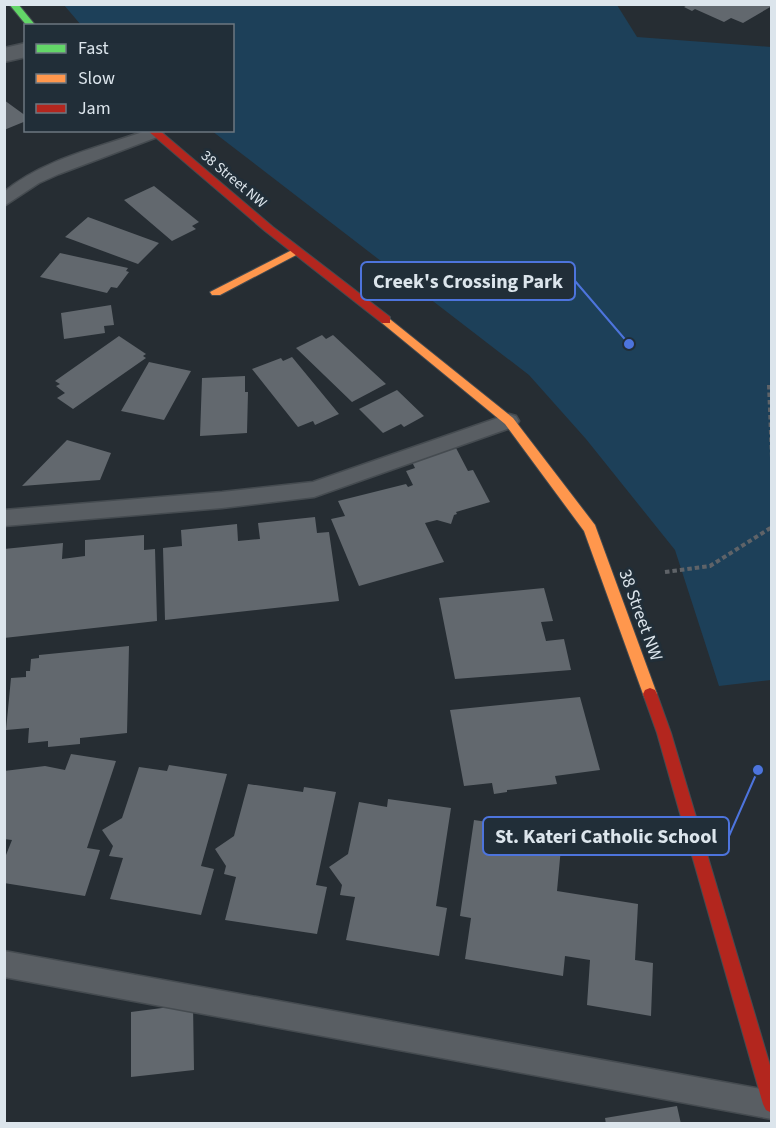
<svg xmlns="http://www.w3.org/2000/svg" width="776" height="1128" font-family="'Source Sans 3',sans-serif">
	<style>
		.green { fill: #1d4059 }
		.building { fill: #62686e }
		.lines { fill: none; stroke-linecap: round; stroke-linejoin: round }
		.lane-casing { stroke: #454b50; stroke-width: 3 }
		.street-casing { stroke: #454b50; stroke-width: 3 }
		.fast-casing { stroke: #454b50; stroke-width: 2 }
		.slow-casing { stroke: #454b50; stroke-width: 2 }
		.jam-casing { stroke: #454b50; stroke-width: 2 }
		.path { stroke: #5f6368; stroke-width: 4; stroke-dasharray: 4.5 3; stroke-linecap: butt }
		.lane { fill: #595e63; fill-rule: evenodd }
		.street { fill: #595e63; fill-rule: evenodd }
		.fast { fill: #63d668; fill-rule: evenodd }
		.slow { fill: #ff974d; fill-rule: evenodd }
		.jam { fill: #b3261e; fill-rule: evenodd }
		.labels { text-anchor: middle; stroke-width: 6; stroke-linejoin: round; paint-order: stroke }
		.far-street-label { font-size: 15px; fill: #dce5ec; stroke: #212e38 }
		.street-label { font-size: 18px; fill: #dce5ec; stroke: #212e38 }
		.leader { fill: none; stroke: #4d74dd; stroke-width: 2 }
		.callout-dot { fill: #4d74dd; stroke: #212e38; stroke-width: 2 }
		.callout { fill: #212e38; stroke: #4d74dd; stroke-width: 2 }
		.callout-label { font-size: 20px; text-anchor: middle; font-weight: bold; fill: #dce5ec }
	</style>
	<rect width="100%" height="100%" fill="#262d33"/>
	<!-- green -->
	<path class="green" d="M 64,5 L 617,5 L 637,37 L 771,47 L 771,680 L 719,686 L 675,550 L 586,439 L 529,375 L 212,131 L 232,130 L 232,26 L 81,25 Z"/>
	<!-- building -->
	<path class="building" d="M 689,4 L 772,4 L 772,6 L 743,23 L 731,18 L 724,22 L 695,9 L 692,11 L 684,7 Z
		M 4,100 L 26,116 L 26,121 L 4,130 Z
		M 154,186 L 199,222 L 192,226 L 196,229 L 172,241 L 124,200 Z
		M 88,217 L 159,243 L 138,264 L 65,237 Z
		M 60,253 L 128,268 L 126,271 L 129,272 L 117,288 L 111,287 L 107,293 L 40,277 Z
		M 111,305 L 114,325 L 104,326 L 105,333 L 64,339 L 61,313 Z
		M 322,335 L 326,339 L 333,335 L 386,384 L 352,402 L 296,348 Z
		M 119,336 L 146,354 L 143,356 L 146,358 L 73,409 L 57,398 L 65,393 L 56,386 L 60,384 L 55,381 Z
		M 292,357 L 339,414 L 315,425 L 313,421 L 298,427 L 252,369 L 281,358 L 283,361 Z
		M 149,362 L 191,371 L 164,420 L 121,411 Z
		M 245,376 L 245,392 L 248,392 L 247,433 L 200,436 L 202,378 Z
		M 397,390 L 424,416 L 404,427 L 401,424 L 383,433 L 359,409 Z
		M 67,440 L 111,453 L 100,480 L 22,486 Z
		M 456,448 L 468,471 L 473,470 L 490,502 L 456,512 L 457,514 L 454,515 L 451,524 L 437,520 L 425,523 L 444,562 L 359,586 L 331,519 L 345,516 L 338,501 L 406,484 L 408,487 L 413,485 L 406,471 L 415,468 L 411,460 Z
		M 315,517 L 317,533 L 329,532 L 339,601 L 165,620 L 163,548 L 182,546 L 181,530 L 237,524 L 238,541 L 260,539 L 258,523 Z
		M 144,535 L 144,550 L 155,549 L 157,621 L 4,638 L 4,549 L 63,543 L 62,559 L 85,556 L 85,540 Z
		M 544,588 L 553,621 L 541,622 L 546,641 L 564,639 L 571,670 L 455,679 L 439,598 Z
		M 129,646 L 127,733 L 80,738 L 80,744 L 48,747 L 48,741 L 28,743 L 29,728 L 6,730 L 11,678 L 26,677 L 26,671 L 30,671 L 31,659 L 39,658 L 39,655 Z
		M 580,697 L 600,770 L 555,776 L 557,784 L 507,790 L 507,792 L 494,794 L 492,783 L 464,786 L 450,710 Z
		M 71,754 L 116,761 L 87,848 L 100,850 L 85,896 L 4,883 L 4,860 L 12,840 L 4,839 L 4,771 L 45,766 L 65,770 Z
		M 169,765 L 227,774 L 201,866 L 214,869 L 201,915 L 110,899 L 123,858 L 109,856 L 113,846 L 102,830 L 122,818 L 139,767 L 167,771 Z
		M 248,784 L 303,792 L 304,787 L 336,792 L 316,885 L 327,887 L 317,934 L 225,920 L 236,877 L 224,874 L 226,866 L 215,849 L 234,836 Z
		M 388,799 L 451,808 L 436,906 L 447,908 L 439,956 L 346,940 L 355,897 L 340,895 L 342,885 L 329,867 L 348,854 L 359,802 L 387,807 Z
		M 502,817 L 563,826 L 557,891 L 638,904 L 635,960 L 653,963 L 651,1016 L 587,1005 L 590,960 L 565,956 L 563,976 L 465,959 L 471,918 L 460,916 L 474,820 L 501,824 Z
		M 193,1004 L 194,1070 L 131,1077 L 131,1012 Z
		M 677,1106 L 681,1124 L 606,1124 L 605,1118 Z"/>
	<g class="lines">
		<defs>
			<path id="lane" d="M 148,130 L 161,130 L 163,133 L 160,136 L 59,174 L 39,183 L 4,206 L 4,192 C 43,159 101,147 148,130 Z
				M 509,414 L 516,416 L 519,421 L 516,426 L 314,497 L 222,508 L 4,526 L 4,510 L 222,492 L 313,482 Z
				M 4,951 L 772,1091 L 772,1119 L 4,977 Z"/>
			<path id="street" d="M 26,43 L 26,57 L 4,62 L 4,48 Z"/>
			<path id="fast" d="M 9,4 L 18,4 L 36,26 L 27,26 Z"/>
			<path id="slow" d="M 296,248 L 300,249 L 300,253 L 220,295 L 212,295 L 210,292 Z
				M 386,316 L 513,418 L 595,525 L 657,694 L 655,698 L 650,700 L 645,698 L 643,694 L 584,531 L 505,424 L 382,323 L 380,320 Z"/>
			<path id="jam" d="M 147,130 L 159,130 L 273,227 L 390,317 L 390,323 L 382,323 L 265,231 Z
				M 650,688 L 655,690 L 657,694 L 671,733 L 772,1072 L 772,1113 L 766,1110 L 763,1104 L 657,733 L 643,694 L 645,690 Z"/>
		</defs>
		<!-- lane casing -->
		<use href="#lane" class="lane-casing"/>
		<!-- street casing -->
		<use href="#street" class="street-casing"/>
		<!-- fast casing -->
		<use href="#fast" class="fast-casing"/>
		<!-- slow casing -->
		<use href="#slow" class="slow-casing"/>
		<!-- jam casing -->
		<use href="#jam" class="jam-casing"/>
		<!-- path -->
		<path class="path" d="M 769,385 L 772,458
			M 665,572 L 710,566 L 772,527"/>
		<!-- lane -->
		<use href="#lane" class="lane"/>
		<!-- street -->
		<use href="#street" class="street"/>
		<!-- fast -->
		<use href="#fast" class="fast"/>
		<!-- slow -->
		<use href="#slow" class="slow"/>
		<!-- jam -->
		<use href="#jam" class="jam"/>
	</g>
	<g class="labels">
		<!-- far-street labels -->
		<g class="far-street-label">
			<text transform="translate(234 179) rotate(40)" y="5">38 Street NW</text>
		</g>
		<!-- street labels -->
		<g class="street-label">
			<text transform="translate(641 615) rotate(70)" y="6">38 Street NW</text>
		</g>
	</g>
	<!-- callouts -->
	<path class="leader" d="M629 344L575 281M758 770L729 836"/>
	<g class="callout-dot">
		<circle cx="629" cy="344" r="6"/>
		<circle cx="758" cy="770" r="6"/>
	</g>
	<g class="callout">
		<rect x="361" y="262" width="214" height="38" rx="6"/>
		<rect x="483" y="817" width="246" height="38" rx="6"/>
	</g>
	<g class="callout-label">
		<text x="468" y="288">Creek's Crossing Park</text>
		<text x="606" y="843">St. Kateri Catholic School</text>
	</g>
	<!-- border -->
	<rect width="776" height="1128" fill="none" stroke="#dce5ec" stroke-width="12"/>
	<!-- legend -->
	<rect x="24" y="24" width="210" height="108" fill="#212e38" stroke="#6c7780" stroke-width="1.5"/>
	<rect x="36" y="44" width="30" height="9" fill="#63d668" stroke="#6c7780" stroke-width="1.5"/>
	<text x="78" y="54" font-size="18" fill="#dce5ec">Fast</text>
	<rect x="36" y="74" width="30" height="9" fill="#ff974d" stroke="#6c7780" stroke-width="1.5"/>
	<text x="78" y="84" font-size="18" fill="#dce5ec">Slow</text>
	<rect x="36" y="104" width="30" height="9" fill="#b3261e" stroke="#6c7780" stroke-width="1.5"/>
	<text x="78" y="114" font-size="18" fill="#dce5ec">Jam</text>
</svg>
